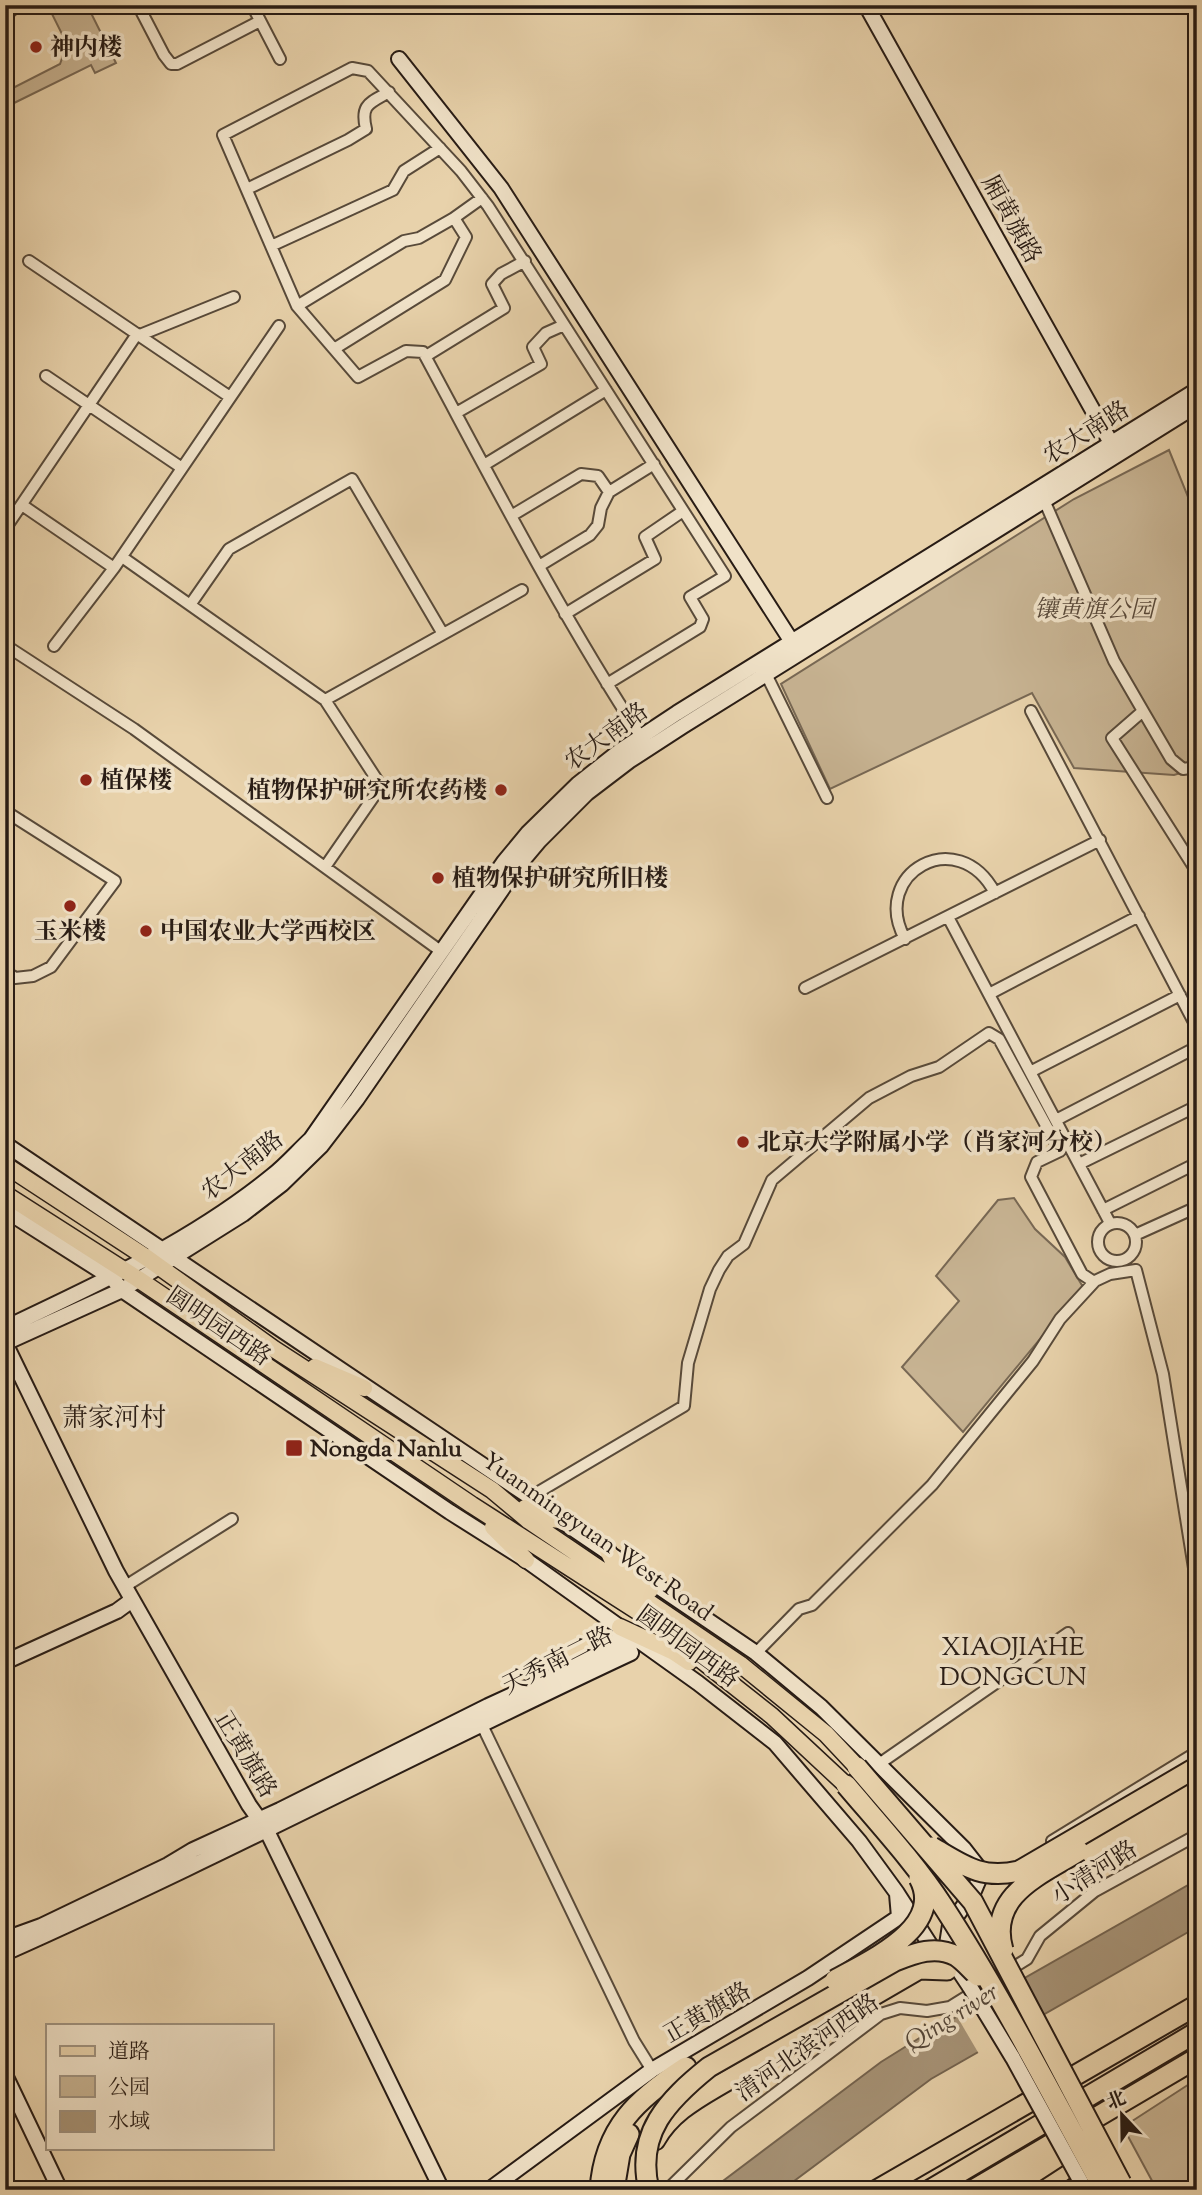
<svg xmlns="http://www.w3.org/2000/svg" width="1202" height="2195" font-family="'Sorts Mill Goudy','Noto Serif SC',serif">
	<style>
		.green { fill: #c7b392; stroke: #786854; stroke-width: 2 }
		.water { fill: #a79478; stroke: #746450; stroke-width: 2 }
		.pier { fill: #e8d2ab }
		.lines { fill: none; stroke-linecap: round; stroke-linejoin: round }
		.street-casing { stroke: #584a3a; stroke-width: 14 }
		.secondary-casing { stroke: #281c15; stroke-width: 18 }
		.primary-casing { stroke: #281c15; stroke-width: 19 }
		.highway-casing { stroke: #281c15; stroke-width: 23 }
		.street { stroke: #f0e2c8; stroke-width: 10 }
		.secondary { stroke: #f0e2c8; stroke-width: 14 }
		.primary { stroke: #e8d2ab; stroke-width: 16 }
		.highway { stroke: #e8d2ab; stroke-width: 19 }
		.secondary-bridge-casing { stroke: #281c15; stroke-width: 18; stroke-linecap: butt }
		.highway-bridge-casing { stroke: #281c15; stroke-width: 23; stroke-linecap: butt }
		.secondary-bridge { stroke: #f0e2c8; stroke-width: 14 }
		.highway-bridge { stroke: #e8d2ab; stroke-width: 19 }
		.poi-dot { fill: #8f2418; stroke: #f0e2c8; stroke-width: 2.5 }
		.labels { text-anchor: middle; stroke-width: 7; stroke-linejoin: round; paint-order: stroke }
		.poi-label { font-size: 24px; font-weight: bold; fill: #281c15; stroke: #f0e2c8; text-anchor: start }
		.street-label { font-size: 24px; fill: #281c15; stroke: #f0e2c8 }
		.park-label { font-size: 24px; font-style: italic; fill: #58493a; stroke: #f0e2c8 }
		.neighbourhood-label { font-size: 26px; fill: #281c15; stroke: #f0e2c8 }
		.water-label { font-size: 26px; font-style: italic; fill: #544638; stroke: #f0e2c8 }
	</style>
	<rect width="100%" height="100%" fill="#e8d2ab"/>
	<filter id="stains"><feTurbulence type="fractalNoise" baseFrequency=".00286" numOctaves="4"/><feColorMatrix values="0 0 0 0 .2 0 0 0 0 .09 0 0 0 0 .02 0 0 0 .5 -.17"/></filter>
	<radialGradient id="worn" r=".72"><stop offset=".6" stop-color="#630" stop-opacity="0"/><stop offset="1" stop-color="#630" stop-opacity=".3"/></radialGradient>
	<!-- green -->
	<path class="green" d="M 87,5 L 116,63 L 95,73 L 91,65 L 10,105 L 5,92 L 60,64 L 67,44 L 48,6 Z
		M 1169,450 L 1197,519 L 1197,768 L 1174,775 L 1074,768 L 1032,693 L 830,789 L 781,684 L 1074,499 Z
		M 1014,1198 L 1035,1229 L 1065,1257 L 1083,1287 L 963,1432 L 902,1367 L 959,1301 L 936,1276 L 998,1200 Z
		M 1197,2079 L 1197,2190 L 1157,2190 L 1123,2127 Z"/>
	<!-- water -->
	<path class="water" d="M 1197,1880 L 1197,1927 L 931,2079 L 782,2190 L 711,2190 L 881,2062 L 921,2037 Z"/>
	<!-- pier -->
	<path class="pier" d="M 1020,1975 L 1043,2017 L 979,2054 L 955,2013 Z"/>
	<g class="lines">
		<defs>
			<path id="street" d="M 138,5 L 164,55 L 171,64 L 177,64 L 260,21
				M 252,5 L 280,59
				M 5,16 L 18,5
				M 247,189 L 348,140 L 366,129 C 360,104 370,103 389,92
				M 271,246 L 393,190 L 404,171 L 440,148
				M 29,261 L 230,397
				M 297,306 L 404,241 L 419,238 L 454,218
				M 334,349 L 445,280 L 466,237 L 454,218 L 482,198
				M 426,356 L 504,308 L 492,284 L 501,274 L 525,261
				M 46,376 L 182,468
				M 456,413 L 541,364 L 533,347 L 546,333 L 564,325
				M 484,465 L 606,390
				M 1044,500 L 1114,661 L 1143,711 L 1112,738 L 1197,872
				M 22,505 L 114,568
				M 511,516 L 581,474 L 598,476 L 609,492 L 654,464
				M 5,529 L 135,337 L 234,297
				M 122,557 L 325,700 L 381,786 L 325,867
				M 539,566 L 590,535 L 598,525 L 601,508 L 609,492
				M 190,605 L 229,549 L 352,479 L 443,634
				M 565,614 L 655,559 L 645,537 L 683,511
				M 5,645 L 134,729 L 442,952
				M 54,646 L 114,568 L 279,326
				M 766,674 L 827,798
				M 607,684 L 700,627 L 703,619 L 690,597 L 725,576 L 488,206 L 461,171 L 368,71 L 352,68 L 223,135 L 297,306 L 358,377 L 406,351 L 423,352 C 493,482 560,613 641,737
				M 325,700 L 522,590
				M 1031,711 L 1197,1028
				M 1143,711 L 1171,759 L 1183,769 L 1197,767
				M 5,811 L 115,881 L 51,967 L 33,976 L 15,978 L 5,971
				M 948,917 L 1110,1223
				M 905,939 C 869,873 958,823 995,893
				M 805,988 L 1100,840
				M 989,994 L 1139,916
				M 1030,1072 L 1180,995
				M 1056,1120 L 1197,1047
				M 1079,1164 L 1197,1106
				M 1103,1210 L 1197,1163
				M1098 1242a19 19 0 1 1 38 0a19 19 0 1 1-38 0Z
				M 1135,1235 L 1197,1207
				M 530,1497 L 684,1406 L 688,1363 L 710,1289 L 719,1270 L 728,1256 L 744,1244 L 772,1180 L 869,1098 L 911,1076 L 939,1067 L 989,1033 L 999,1039 L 1060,1151 L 1037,1162 L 1031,1177 L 1082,1274 L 1094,1282
				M 124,1587 L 232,1519
				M 756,1653 L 799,1609 L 812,1605 L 932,1485 L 1033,1361 L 1060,1319 L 1095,1281 L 1110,1274 L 1136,1270 L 1163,1374 L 1197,1587
				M 481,1723 L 634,2041 L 652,2070
				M 879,1764 L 1068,1633
				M 1052,1841 L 1197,1752
				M 667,2190 L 731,2127 L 881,2014 L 900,2008 L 927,2011 L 950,2007 L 1027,1959 L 1040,1936 L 1095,1891 L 1197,1835"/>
			<path id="secondary" d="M 866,5 L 1115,450
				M 399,59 L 501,188 L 792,642
				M 5,1144 L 530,1497 L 560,1520 L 756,1653 L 821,1707 L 964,1849 L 982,1872 L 973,1893 L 950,1925 L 946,1951 L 970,1987
				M 5,1210 L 112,1278 L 122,1290 L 450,1512 L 526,1560 L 698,1683 L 775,1743 L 859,1841 L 897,1893 L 938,1957
				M 5,1328 C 98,1284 192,1241 272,1176 C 286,1165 298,1151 311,1139 L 504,862 L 528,833 L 578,784 L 621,750 L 677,713 L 1197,390
				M 5,1343 L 122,1290 L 243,1214 L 282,1184 L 321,1146 L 357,1099 L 518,866 L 539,841 L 587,793 L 629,761 L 683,726 L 1197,405
				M 5,1343 L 116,1571 L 249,1805 L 266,1829 L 442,2190
				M 5,1662 L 117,1611 L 132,1600
				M 5,1939 L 41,1926 L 168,1865 L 193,1850 L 280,1810 L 488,1706 L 618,1646 L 620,1628
				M 5,1953 C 216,1859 421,1751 631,1653 L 620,1627
				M 5,2075 L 60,2190
				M 1073,2186 L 1075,2190
				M 489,2190 L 652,2070 L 808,1978 L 899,1917 L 897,1894"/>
			<path id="primary" d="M 5,1165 L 147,1258 L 274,1349 L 492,1490 L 529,1521 L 740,1664 L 826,1734 L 857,1767
				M 5,1194 L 138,1279 L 472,1505 L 648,1618 L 772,1716 L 846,1785
				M 315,1367 L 364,1388
				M 525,1508 L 544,1518 L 560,1520
				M 493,1527 L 526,1560
				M 608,1551 L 615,1565 L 650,1590
				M 620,1627 L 674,1652 L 689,1662"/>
			<path id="highway" d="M 655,2140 C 669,2115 692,2101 716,2087 L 919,1969 L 947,1970
				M 600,2190 C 604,2128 638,2098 686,2067
				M 614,2190 L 620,2154 L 629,2134
				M 877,2190 L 1197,2005
				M 930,2190 L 1197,2032
				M 973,2190 L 1197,2058
				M 1007,2190 L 1079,2143"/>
		</defs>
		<!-- street casing -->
		<use href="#street" class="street-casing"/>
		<!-- secondary casing -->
		<use href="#secondary" class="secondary-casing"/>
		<!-- primary casing -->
		<use href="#primary" class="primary-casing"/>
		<!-- highway casing -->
		<use href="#highway" class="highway-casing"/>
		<!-- street -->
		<use href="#street" class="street"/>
		<!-- secondary -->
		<use href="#secondary" class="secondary"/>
		<!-- primary -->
		<use href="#primary" class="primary"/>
		<!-- highway -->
		<use href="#highway" class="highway"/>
		<defs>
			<path id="secondary-bridge" d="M 970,1987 L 1013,2058 L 1081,2182"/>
			<path id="highway-bridge" d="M 857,1767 L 973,1902 L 1121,2183
				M 846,1785 C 879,1824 915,1863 943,1906 C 1002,1997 1052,2095 1104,2190
				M 932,1847 C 963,1865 981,1880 1019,1871 L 1197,1767
				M 1003,1950 C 987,1895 1041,1875 1079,1851
				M 835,1980 C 868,1961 946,1928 919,1878
				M 649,2190 C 635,2133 668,2100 709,2067 L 895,1961 C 915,1953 936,1945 956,1956 C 964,1961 971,1970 978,1976"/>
		</defs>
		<!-- secondary-bridge casing -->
		<use href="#secondary-bridge" class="secondary-bridge-casing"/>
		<!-- highway-bridge casing -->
		<use href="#highway-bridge" class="highway-bridge-casing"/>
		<!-- secondary-bridge -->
		<use href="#secondary-bridge" class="secondary-bridge"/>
		<!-- highway-bridge -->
		<use href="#highway-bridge" class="highway-bridge"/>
	</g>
	<!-- markers -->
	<g class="poi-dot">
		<circle cx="36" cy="47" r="7"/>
		<circle cx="86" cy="780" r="7"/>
		<circle cx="501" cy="790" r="7"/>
		<circle cx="438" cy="878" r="7"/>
		<circle cx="70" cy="906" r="7"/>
		<circle cx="146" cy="931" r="7"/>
		<circle cx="743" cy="1142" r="7"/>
		<rect x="285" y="1439" width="18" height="18" rx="3.5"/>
	</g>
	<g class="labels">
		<!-- poi labels -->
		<g class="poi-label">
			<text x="50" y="55">神内楼</text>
			<text x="100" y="788">植保楼</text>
			<text x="487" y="798" text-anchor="end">植物保护研究所农药楼</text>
			<text x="452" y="886">植物保护研究所旧楼</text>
			<text x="70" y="939" text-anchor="middle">玉米楼</text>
			<text x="160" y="939">中国农业大学西校区</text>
			<text x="757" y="1150">北京大学附属小学（肖家河分校）</text>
			<text x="310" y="1456">Nongda Nanlu</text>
		</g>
		<!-- street labels -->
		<g class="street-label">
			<text transform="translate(1012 219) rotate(61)" y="8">厢黄旗路</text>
			<text transform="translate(1086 432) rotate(-32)" y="8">农大南路</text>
			<text transform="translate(606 736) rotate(-36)" y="8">农大南路</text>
			<text transform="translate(242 1165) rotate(-38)" y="8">农大南路</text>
			<text transform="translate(219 1326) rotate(34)" y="8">圆明园西路</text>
			<text transform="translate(598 1536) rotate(35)" y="8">Yuanmingyuan West Road</text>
			<text transform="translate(688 1646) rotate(36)" y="8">圆明园西路</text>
			<text transform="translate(557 1660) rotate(-27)" y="8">天秀南二路</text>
			<text transform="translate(246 1754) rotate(59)" y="8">正黄旗路</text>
			<text transform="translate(1094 1872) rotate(-33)" y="8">小清河路</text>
			<text transform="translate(707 2012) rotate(-30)" y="8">正黄旗路</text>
			<text transform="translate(807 2047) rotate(-35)" y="8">清河北滨河西路</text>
		</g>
		<!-- park labels -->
		<g class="park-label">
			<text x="1094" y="617">镶黄旗公园</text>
		</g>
		<!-- neighbourhood labels -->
		<g class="neighbourhood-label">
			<text x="114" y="1426">萧家河村</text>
			<text x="1013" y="1655">XIAOJIAHE<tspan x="1013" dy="30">DONGCUN</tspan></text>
		</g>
		<!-- water labels -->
		<g class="water-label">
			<text transform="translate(951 2016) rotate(-32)" y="9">Qing river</text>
		</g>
	</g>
	<!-- margin -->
	<rect width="1202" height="2195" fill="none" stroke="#e8d2ab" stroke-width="28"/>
	<rect x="7" y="7" width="1188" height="2181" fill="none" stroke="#281c15" stroke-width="3.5"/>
	<rect x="14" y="14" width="1174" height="2167" fill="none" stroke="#281c15" stroke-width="2"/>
	<!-- legend -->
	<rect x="46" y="2024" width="228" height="126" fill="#f0e2c8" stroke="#a09380" stroke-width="2"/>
	<rect x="60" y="2046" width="35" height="10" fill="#e8d2ab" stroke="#a09380" stroke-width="2"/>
	<text x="108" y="2058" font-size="21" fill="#281c15">道路</text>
	<rect x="60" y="2076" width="35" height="21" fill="#c7b392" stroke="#a09380" stroke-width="2"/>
	<text x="108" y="2094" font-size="21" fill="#281c15">公园</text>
	<rect x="60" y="2111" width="35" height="21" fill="#a79478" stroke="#a09380" stroke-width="2"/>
	<text x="108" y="2128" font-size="21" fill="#281c15">水域</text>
	<!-- north arrow -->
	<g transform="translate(1122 2115) rotate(338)" stroke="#f0e2c8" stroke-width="5" paint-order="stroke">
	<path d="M0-5L12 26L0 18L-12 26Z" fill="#281c15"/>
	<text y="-10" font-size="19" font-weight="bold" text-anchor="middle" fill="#281c15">北</text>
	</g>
	<rect width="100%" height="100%" filter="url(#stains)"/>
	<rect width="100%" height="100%" fill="url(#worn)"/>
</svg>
